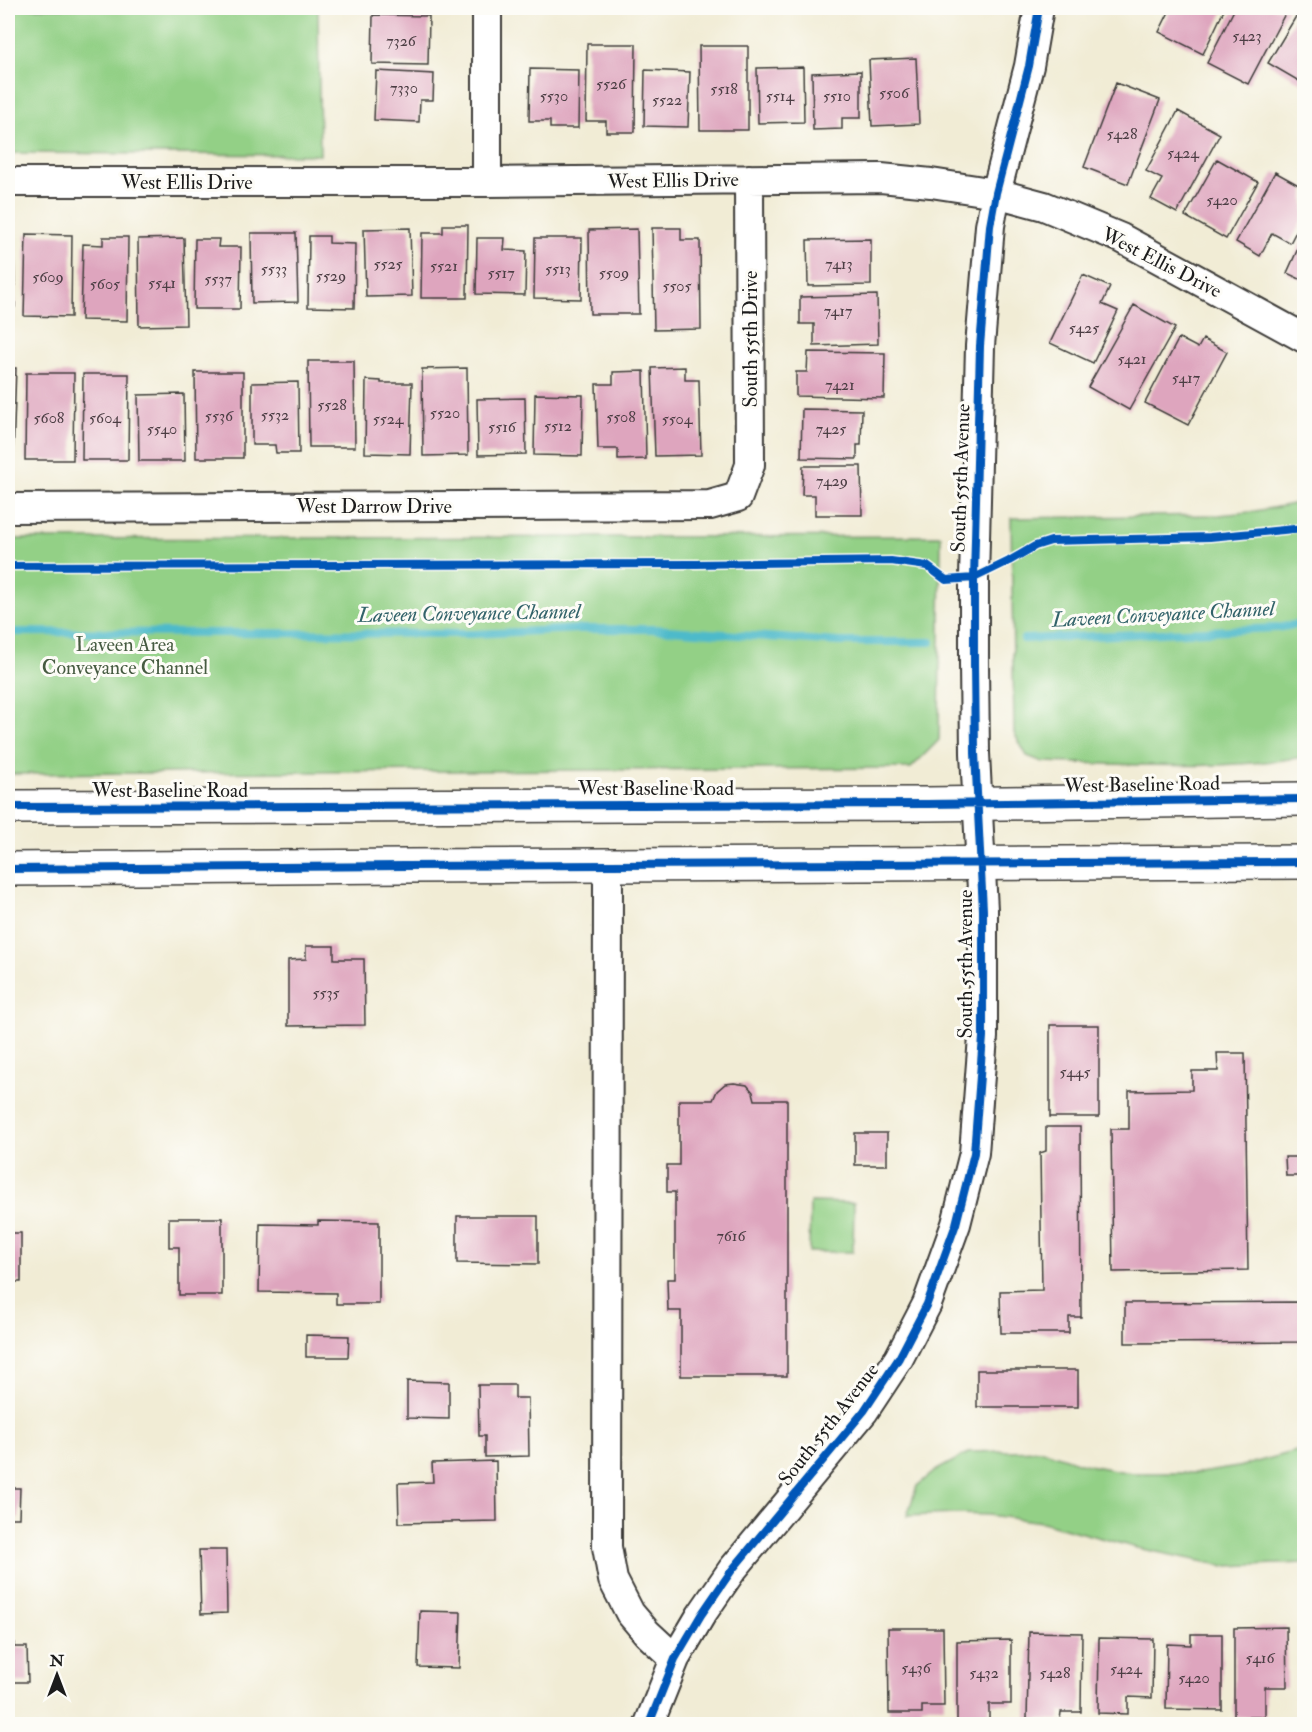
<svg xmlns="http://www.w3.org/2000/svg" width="1312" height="1732" font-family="'IM FELL Double Pica',serif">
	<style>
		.green { fill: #93d086; stroke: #587651; stroke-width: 1.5 }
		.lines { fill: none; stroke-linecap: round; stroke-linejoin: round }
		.stream { stroke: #4ebaca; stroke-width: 8 }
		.building { fill: #dea5be }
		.minor-casing { stroke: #3c3b38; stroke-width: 32 }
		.major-casing { stroke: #3c3b38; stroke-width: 36 }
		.minor { stroke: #fff; stroke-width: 28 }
		.major { stroke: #fff; stroke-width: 33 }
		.cycleway-casing { stroke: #fdfcf7; stroke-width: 11 }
		.cycleway { stroke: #0057b8; stroke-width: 8 }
		.labels { text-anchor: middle; stroke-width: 6; stroke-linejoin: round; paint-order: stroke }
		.number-label { font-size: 16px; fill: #4c3e44 }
		.street-label { font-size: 20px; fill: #1c1c1c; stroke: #fdfcf7 }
		.park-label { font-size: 20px; fill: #465b41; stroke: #fdfcf7 }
		.water-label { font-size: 21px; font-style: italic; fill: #32636a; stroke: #fdfcf7 }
	</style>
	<rect width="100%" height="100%" fill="#fdfcf7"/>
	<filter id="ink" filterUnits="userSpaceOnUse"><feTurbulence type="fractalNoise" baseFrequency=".0167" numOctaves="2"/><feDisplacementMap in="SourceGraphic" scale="12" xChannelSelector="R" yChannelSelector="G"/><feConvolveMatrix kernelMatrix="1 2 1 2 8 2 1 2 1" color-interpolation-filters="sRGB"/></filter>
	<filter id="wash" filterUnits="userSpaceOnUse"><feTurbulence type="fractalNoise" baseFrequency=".008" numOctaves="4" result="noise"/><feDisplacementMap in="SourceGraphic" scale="24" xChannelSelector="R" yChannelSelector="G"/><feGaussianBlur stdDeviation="1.35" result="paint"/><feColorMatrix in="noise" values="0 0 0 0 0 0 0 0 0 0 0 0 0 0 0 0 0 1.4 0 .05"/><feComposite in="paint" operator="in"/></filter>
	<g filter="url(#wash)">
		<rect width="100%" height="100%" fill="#f1ecd5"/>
		<!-- green -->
		<path class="green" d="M 8,8 L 318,8 L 320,155 L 8,153 Z
			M 1304,502 L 1304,757 C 1219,771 1129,764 1043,762 L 1027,756 L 1014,733 L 1011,518 L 1219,515 L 1250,512 Z
			M 941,536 L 939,740 L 911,768 L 8,774 L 8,539 Z
			M 810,1202 L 854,1203 L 853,1252 L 809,1252 Z
			M 1304,1449 L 1304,1563 L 1225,1566 L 1137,1548 L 1042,1522 L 988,1515 L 956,1514 L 907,1516 L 917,1486 L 935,1471 L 970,1452 L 1042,1450 L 1083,1464 L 1131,1473 L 1200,1473 L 1238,1467 Z"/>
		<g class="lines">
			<!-- stream -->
			<path class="stream" d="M 8,632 L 473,634 L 579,629 L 654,629 L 839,642 L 931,642
				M 1024,639 L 1277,628 L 1304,623"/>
		</g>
		<g id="blocks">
			<!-- building -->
			<path class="building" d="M 1171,8 L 1225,8 L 1203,54 L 1159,32 Z
				M 1235,8 L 1288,8 L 1248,84 L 1207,63 Z
				M 1301,8 L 1304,8 L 1304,84 L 1268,63 Z
				M 373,15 L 429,16 L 428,65 L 372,64 Z
				M 587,44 L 636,44 L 635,132 L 606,132 L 606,121 L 586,121 Z
				M 699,46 L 748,46 L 748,130 L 700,130 Z
				M 916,58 L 919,124 L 872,126 L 869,60 Z
				M 803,67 L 804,122 L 758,123 L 757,68 Z
				M 530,69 L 579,70 L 578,128 L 550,128 L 550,121 L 529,121 Z
				M 645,70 L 690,72 L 688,127 L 644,126 Z
				M 376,71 L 434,74 L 433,100 L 420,100 L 419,122 L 374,120 Z
				M 861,71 L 861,118 L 842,118 L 842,129 L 813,130 L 812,73 Z
				M 1116,83 L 1160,100 L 1128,184 L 1084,167 Z
				M 1178,111 L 1220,134 L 1177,213 L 1151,199 L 1162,179 L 1146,171 Z
				M 1217,159 L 1258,182 L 1226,239 L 1185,216 Z
				M 1275,172 L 1304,188 L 1304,216 L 1290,243 L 1272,233 L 1260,256 L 1236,242 Z
				M 443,225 L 468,225 L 467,298 L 421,298 L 422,233 L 443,233 Z
				M 410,228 L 412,296 L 366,297 L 364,229 Z
				M 652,228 L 681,228 L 681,240 L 700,240 L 701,329 L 654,330 Z
				M 637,229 L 639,314 L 590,314 L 589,230 Z
				M 251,233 L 296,233 L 298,302 L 252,303 Z
				M 26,234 L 72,235 L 71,317 L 24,316 Z
				M 1304,235 L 1304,281 L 1287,273 Z
				M 309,236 L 329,236 L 329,243 L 355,244 L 354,308 L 308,307 Z
				M 103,237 L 128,237 L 127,321 L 81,320 L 83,244 L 103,245 Z
				M 184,238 L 186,325 L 139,326 L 138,239 Z
				M 477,238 L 505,238 L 504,250 L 526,251 L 525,295 L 476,294 Z
				M 535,238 L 582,238 L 581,299 L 534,298 Z
				M 195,239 L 219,239 L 218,247 L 241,247 L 240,309 L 194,309 Z
				M 871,239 L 871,285 L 808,286 L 807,240 Z
				M 14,244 L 15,307 L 8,307 L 8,245 Z
				M 1083,275 L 1110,287 L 1102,304 L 1118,311 L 1093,363 L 1050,343 Z
				M 877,295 L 878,344 L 814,346 L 814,324 L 800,324 L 800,297 Z
				M 1134,305 L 1175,328 L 1129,410 L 1088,387 Z
				M 1179,338 L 1198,348 L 1203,339 L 1227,352 L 1188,425 L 1145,403 Z
				M 808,352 L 885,353 L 884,398 L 796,396 L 796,372 L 807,372 Z
				M 308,361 L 354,361 L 355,447 L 309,447 Z
				M 685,367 L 685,380 L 699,380 L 701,455 L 655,456 L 652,368 Z
				M 8,368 L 16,368 L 13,457 L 8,457 Z
				M 467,368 L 468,455 L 423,456 L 422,369 Z
				M 644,371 L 646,459 L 618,460 L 618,449 L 598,449 L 596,384 L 613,384 L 613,372 Z
				M 195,372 L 243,372 L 243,458 L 196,458 Z
				M 26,373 L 74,373 L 73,460 L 25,460 Z
				M 83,374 L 129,374 L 128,460 L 82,460 Z
				M 366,380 L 381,381 L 381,383 L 412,383 L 410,454 L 365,453 Z
				M 298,382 L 299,453 L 276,453 L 275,445 L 252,445 L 252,383 Z
				M 184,394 L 185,461 L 139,461 L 138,395 Z
				M 535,394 L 583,395 L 582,456 L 534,455 Z
				M 525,398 L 526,454 L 478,455 L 477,399 Z
				M 802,409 L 862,410 L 861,445 L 857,445 L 857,459 L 801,458 Z
				M 803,466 L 861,466 L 862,515 L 815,515 L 815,495 L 802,495 Z
				M 306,946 L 334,946 L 334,959 L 364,959 L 365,1025 L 288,1026 L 288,960 L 306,959 Z
				M 1050,1025 L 1099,1025 L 1099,1117 L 1050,1117 Z
				M 1217,1053 L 1245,1053 L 1248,1270 L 1113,1272 L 1111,1129 L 1129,1129 L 1129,1091 L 1192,1090 L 1192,1071 L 1218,1071 Z
				M 734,1083 L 747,1085 L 753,1092 L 755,1100 L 787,1100 L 787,1376 L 681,1376 L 681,1311 L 668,1311 L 667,1279 L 675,1279 L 675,1192 L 667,1192 L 667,1165 L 679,1165 L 679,1100 L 713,1100 L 717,1091 L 725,1084 Z
				M 1046,1127 L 1080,1127 L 1081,1317 L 1069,1317 L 1069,1333 L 1001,1333 L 1000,1291 L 1042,1290 L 1040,1153 L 1046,1151 Z
				M 855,1133 L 887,1133 L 887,1165 L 855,1165 Z
				M 1285,1157 L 1304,1157 L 1304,1176 L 1286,1176 Z
				M 457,1216 L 538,1216 L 538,1264 L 457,1263 Z
				M 169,1218 L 222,1218 L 222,1295 L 179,1295 L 179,1247 L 169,1247 Z
				M 318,1221 L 379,1222 L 379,1304 L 336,1304 L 336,1293 L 259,1292 L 260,1224 L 318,1225 Z
				M 8,1233 L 21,1233 L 21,1282 L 8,1282 Z
				M 1304,1302 L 1304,1342 L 1125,1343 L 1125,1303 Z
				M 306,1335 L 349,1336 L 348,1357 L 306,1357 Z
				M 977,1370 L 1078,1370 L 1078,1407 L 977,1407 Z
				M 407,1381 L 449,1382 L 449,1419 L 407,1418 Z
				M 478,1385 L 515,1385 L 515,1398 L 528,1398 L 529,1456 L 485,1457 L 485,1436 L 479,1436 Z
				M 496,1461 L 497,1521 L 399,1523 L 398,1483 L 433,1482 L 432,1463 Z
				M 8,1488 L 20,1488 L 19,1518 L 8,1518 Z
				M 199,1550 L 226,1550 L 227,1613 L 201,1614 Z
				M 8,1608 L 13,1608 L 14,1647 L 27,1647 L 28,1682 L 8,1682 Z
				M 420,1611 L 461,1612 L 459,1668 L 418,1667 Z
				M 1286,1627 L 1287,1687 L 1265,1687 L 1265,1717 L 1234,1717 L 1234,1628 Z
				M 888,1628 L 943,1628 L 944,1706 L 922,1706 L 922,1713 L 889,1713 Z
				M 1029,1632 L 1082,1633 L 1081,1712 L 1061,1712 L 1060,1720 L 1027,1719 Z
				M 1191,1634 L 1222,1634 L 1222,1710 L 1166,1709 L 1167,1644 L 1191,1645 Z
				M 1099,1638 L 1153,1639 L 1152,1698 L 1128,1697 L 1128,1714 L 1098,1713 Z
				M 1011,1640 L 1011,1704 L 989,1704 L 989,1724 L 957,1724 L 957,1641 Z"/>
		</g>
	</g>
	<g filter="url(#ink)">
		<use href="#blocks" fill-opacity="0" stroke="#3c3b38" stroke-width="1.5"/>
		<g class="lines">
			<defs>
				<path id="minor" d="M 487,8 L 487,182
					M 8,182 L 487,182 L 881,178 L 931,183 L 996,193 L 1044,206 L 1121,238 L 1304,338
					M 8,508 L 710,505 L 738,497 L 750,465 L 749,179
					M 608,865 L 607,1547 L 613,1580 L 630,1613 L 647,1633 L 675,1659
					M 649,1724 L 675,1659 L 701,1615 L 732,1570 L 864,1411 L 899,1358 L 927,1304 L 956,1224 L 974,1153 L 983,1037 L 983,910 L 975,753 L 974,664 L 974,578 L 980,346 L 990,226 L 996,193 L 1029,66 L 1039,8"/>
				<path id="major" d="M 8,807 L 927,804 L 1304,799
					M 8,869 L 405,866 L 1304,862"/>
			</defs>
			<!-- minor casing -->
			<use href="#minor" class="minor-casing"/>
			<!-- major casing -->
			<use href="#major" class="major-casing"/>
			<!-- minor -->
			<use href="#minor" class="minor"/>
			<!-- major -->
			<use href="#major" class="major"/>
			<defs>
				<path id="cycleway" d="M 8,566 L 697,564 L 891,561 L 927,566 L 946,580 L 974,578 L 1009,561 L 1035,546 L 1051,541 L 1210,537 L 1304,528
					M 8,807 L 927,804 L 1304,799
					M 8,869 L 405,866 L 1304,862
					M 649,1724 L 675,1659 L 701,1615 L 732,1570 L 864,1411 L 899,1358 L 927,1304 L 956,1224 L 974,1153 L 983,1037 L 983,910 L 975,753 L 974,664 L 974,578 L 980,346 L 990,226 L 996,193 L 1029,66 L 1039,8"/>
			</defs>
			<!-- cycleway casing -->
			<use href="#cycleway" class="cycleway-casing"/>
			<!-- cycleway -->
			<use href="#cycleway" class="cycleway"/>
		</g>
	</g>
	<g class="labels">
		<!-- number labels -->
		<g class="number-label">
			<text x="1247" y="41">5423</text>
			<text x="401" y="46">7326</text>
			<text x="611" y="89">5526</text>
			<text x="404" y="93">7330</text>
			<text x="724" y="94">5518</text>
			<text x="894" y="98">5506</text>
			<text x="554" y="101">5530</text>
			<text x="780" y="101">5514</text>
			<text x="837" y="101">5510</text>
			<text x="667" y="105">5522</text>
			<text x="1122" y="139">5428</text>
			<text x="1183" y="158">5424</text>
			<text x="1222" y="205">5420</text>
			<text x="388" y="269">5525</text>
			<text x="839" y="269">7413</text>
			<text x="444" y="271">5521</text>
			<text x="274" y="274">5533</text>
			<text x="558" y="274">5513</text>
			<text x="501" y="278">5517</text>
			<text x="614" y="278">5509</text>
			<text x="331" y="281">5529</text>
			<text x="48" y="282">5609</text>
			<text x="218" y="284">5537</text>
			<text x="162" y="288">5541</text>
			<text x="105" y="289">5605</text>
			<text x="677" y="291">5505</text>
			<text x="838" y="316">7417</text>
			<text x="1084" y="333">5425</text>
			<text x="1132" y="364">5421</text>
			<text x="1186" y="383">5417</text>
			<text x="840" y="390">7421</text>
			<text x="332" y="410">5528</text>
			<text x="445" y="418">5520</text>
			<text x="275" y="420">5532</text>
			<text x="219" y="421">5536</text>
			<text x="621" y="422">5508</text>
			<text x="49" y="423">5608</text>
			<text x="105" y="423">5604</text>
			<text x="388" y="424">5524</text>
			<text x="677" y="424">5504</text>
			<text x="558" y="431">5512</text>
			<text x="502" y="432">5516</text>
			<text x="162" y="434">5540</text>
			<text x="831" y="434">7425</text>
			<text x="832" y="486">7429</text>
			<text x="326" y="998">5535</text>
			<text x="1075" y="1077">5445</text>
			<text x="731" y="1241">7616</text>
			<text x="1260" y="1663">5416</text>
			<text x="916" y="1673">5436</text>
			<text x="1126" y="1674">5424</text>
			<text x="984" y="1678">5432</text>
			<text x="1055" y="1678">5428</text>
			<text x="1194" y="1683">5420</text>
		</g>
		<!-- street labels -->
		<g class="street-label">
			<text transform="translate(673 180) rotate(-1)" y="7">West Ellis Drive</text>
			<text x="187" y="189">West Ellis Drive</text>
			<text transform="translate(1162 262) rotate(27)" y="7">West Ellis Drive</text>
			<text transform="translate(750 339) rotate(-90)" y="7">South 55th Drive</text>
			<text transform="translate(960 478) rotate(-88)" y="7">South 55th Avenue</text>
			<text x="374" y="513">West Darrow Drive</text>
			<text transform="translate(1142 784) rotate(-1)" y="7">West Baseline Road</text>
			<text x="656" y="795">West Baseline Road</text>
			<text x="170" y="797">West Baseline Road</text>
			<text transform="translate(965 964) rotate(-90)" y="7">South 55th Avenue</text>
			<text transform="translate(828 1424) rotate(-52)" y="7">South 55th Avenue</text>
		</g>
		<!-- park labels -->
		<g class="park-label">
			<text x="125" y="651">Laveen Area<tspan x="125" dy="23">Conveyance Channel</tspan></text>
		</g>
		<!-- water labels -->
		<g class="water-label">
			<text transform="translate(469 613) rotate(-1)" y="7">Laveen Conveyance Channel</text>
			<text transform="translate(1163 614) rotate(-3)" y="7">Laveen Conveyance Channel</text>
		</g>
	</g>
	<!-- margin -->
	<rect width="1312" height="1732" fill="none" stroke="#fdfcf7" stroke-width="30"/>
	<!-- north arrow -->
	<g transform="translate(57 1675)" stroke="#fdfcf7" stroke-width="4.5" paint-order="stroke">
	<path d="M0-4.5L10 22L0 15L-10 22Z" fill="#1c1c1c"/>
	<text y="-9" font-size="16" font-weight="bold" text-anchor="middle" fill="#1c1c1c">N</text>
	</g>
</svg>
